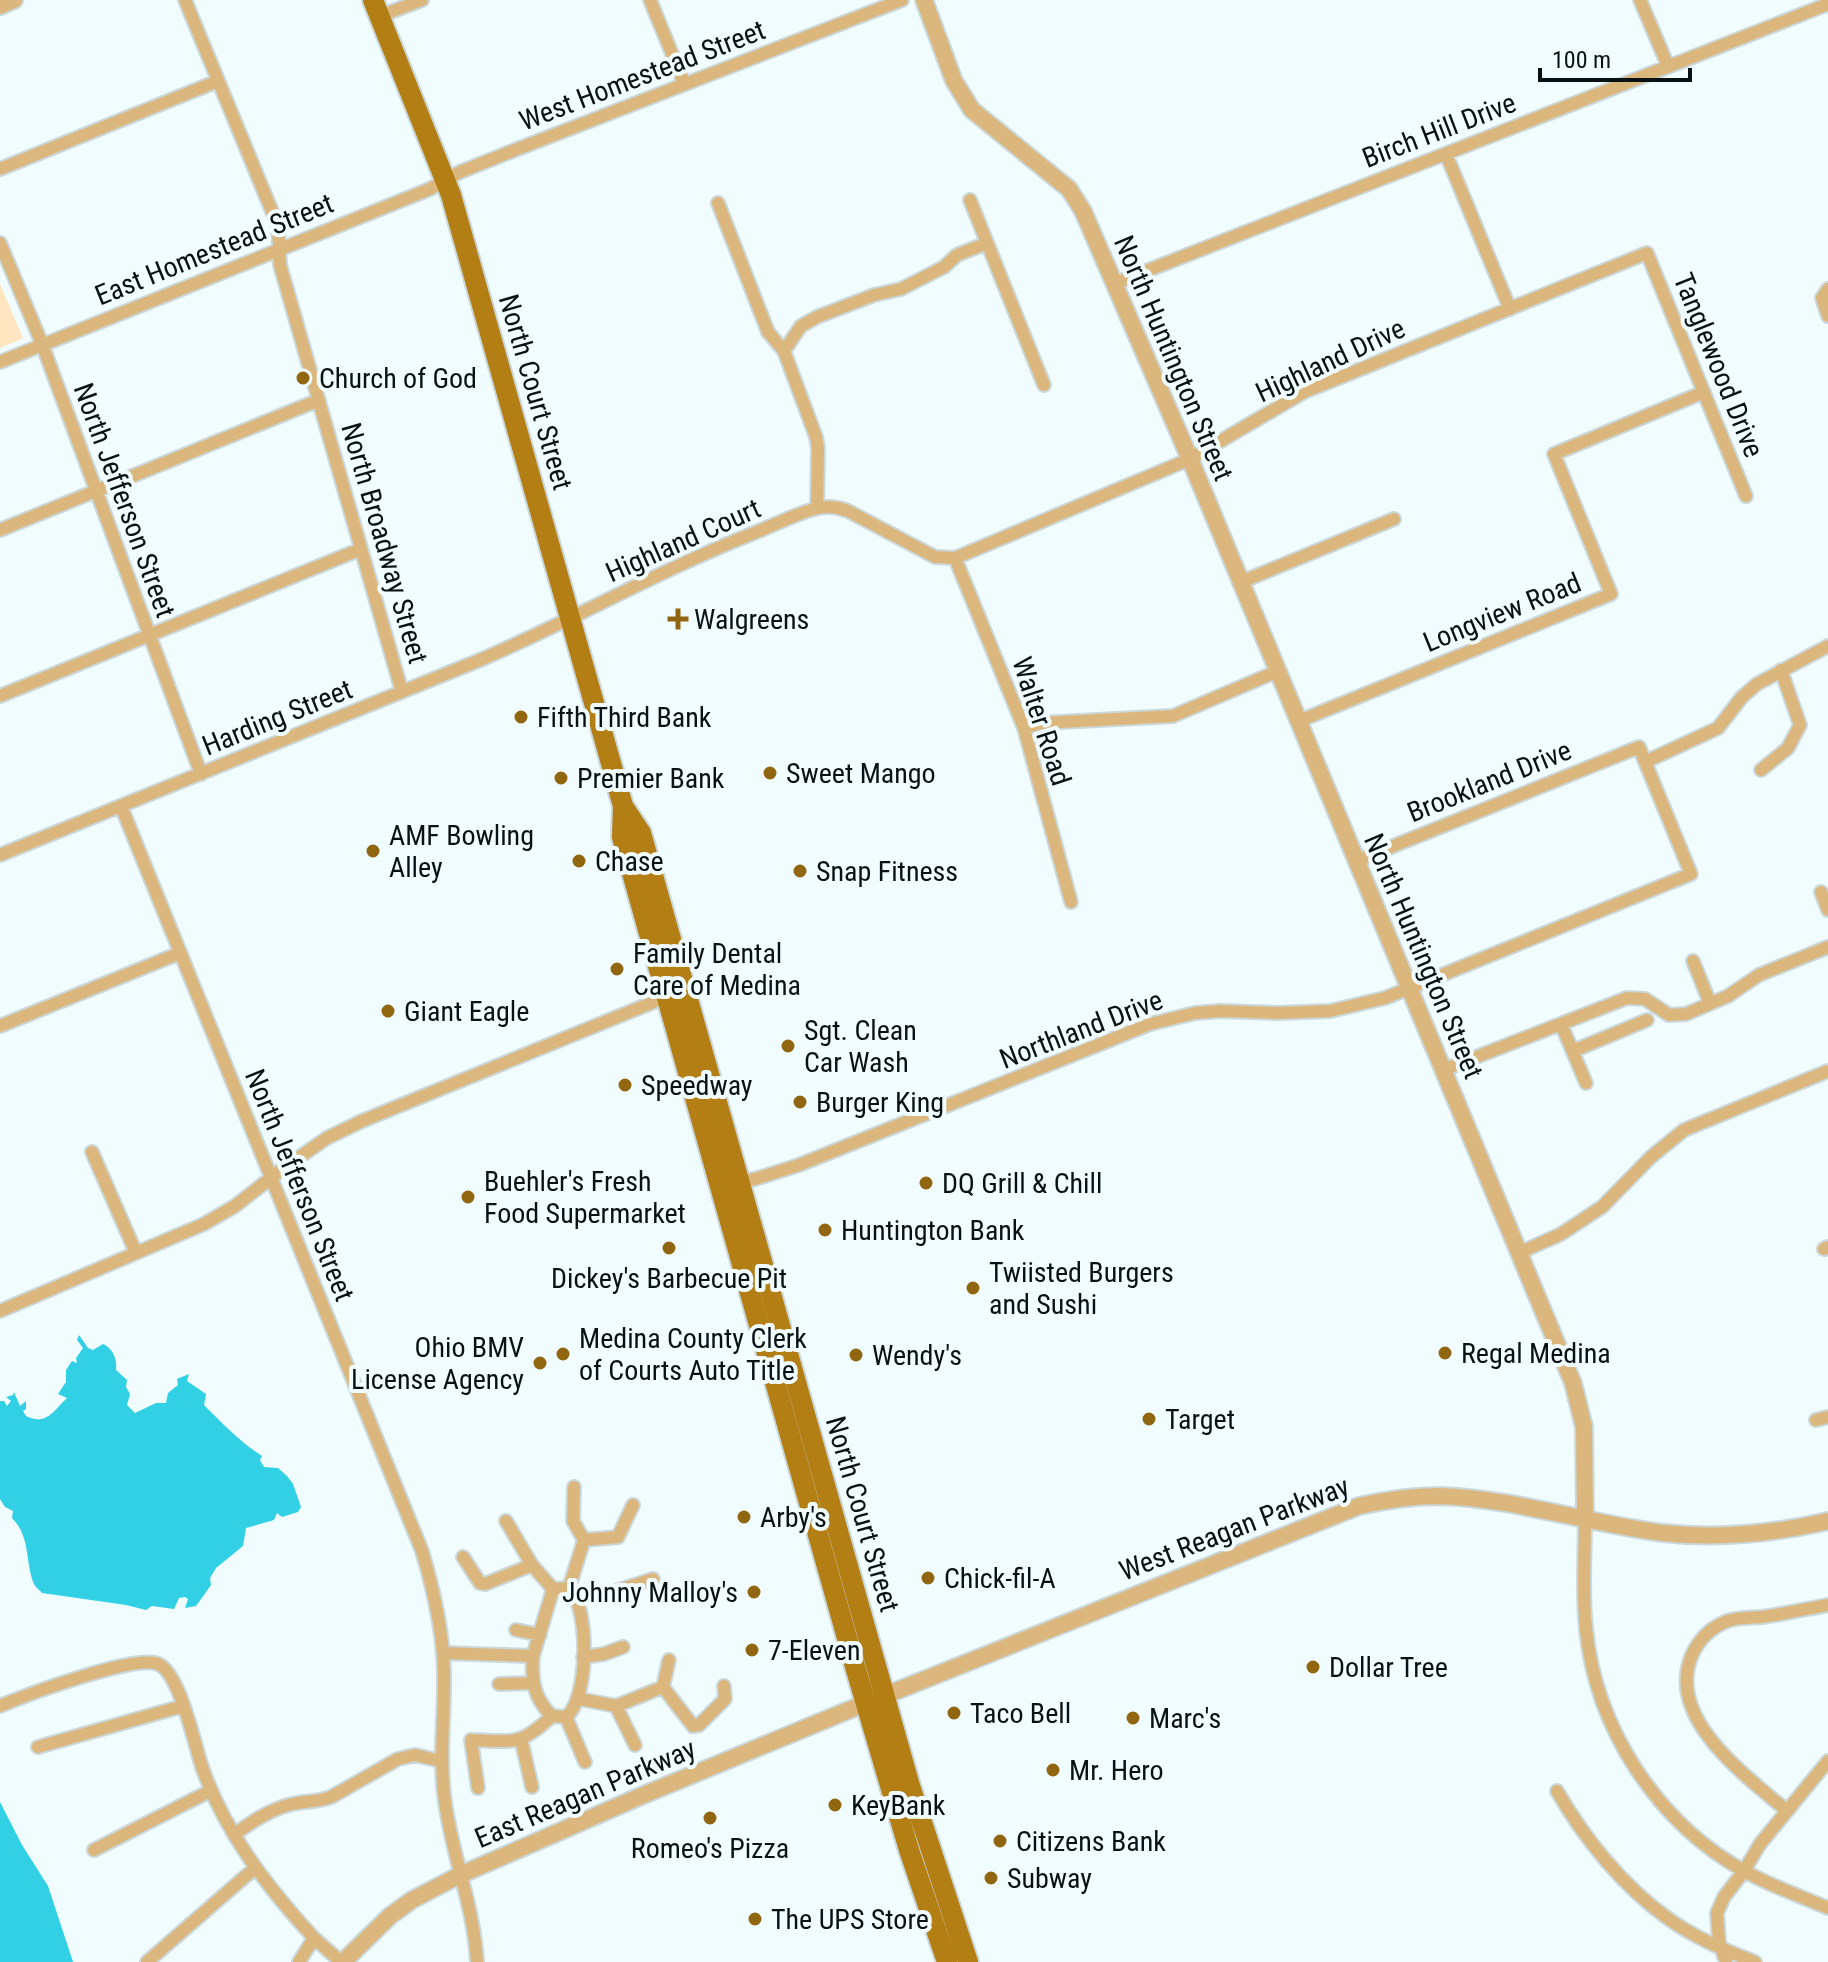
<svg xmlns="http://www.w3.org/2000/svg" width="1828" height="1962" font-family="'Roboto Condensed',sans-serif">
	<style>
		.green { fill: #ffe6c1 }
		.water { fill: #31d0e5 }
		.lines { fill: none; stroke-linecap: round; stroke-linejoin: round }
		.minor-casing { stroke: #cbd7d8; stroke-width: 16 }
		.tertiary-casing { stroke: #cbd7d8; stroke-width: 20 }
		.primary-casing { stroke: #cbd7d8; stroke-width: 24 }
		.minor { stroke: #dbb77e; stroke-width: 12 }
		.tertiary { stroke: #dbb77e; stroke-width: 16 }
		.primary { stroke: #b37f14; stroke-width: 20 }
		.poi-dot { fill: #916610; stroke: #f0fcfd; stroke-width: 3 }
		.labels { text-anchor: middle; stroke-width: 8; stroke-linejoin: round; paint-order: stroke }
		.street-label { font-size: 28px; fill: #081214; stroke: #f0fcfd }
		.poi-label { font-size: 28px; fill: #081214; stroke: #f0fcfd; text-anchor: start }
	</style>
	<rect width="100%" height="100%" fill="#f0fcfd"/>
	<!-- green -->
	<path class="green" d="M 0,284 L 23,338 L 0,348 Z"/>
	<!-- water -->
	<path class="water" d="M 79,1335 L 88,1348 L 93,1350 L 103,1344 C 114,1349 117,1360 116,1370 L 127,1380 L 126,1387 L 130,1394 L 127,1405 L 135,1413 L 156,1403 L 166,1403 L 168,1393 L 178,1385 L 177,1379 L 189,1374 L 187,1381 L 206,1394 L 204,1405 C 224,1425 239,1441 262,1456 L 260,1460 L 264,1467 L 278,1468 L 287,1476 L 293,1484 L 301,1507 L 298,1512 L 282,1517 L 277,1513 L 274,1520 L 246,1528 L 243,1546 L 216,1568 L 210,1578 L 211,1585 L 196,1606 L 185,1608 L 188,1599 L 185,1597 L 179,1598 L 174,1609 L 152,1606 L 146,1610 L 126,1605 L 42,1593 C 40,1590 36,1588 34,1584 C 25,1563 31,1537 12,1518 L 13,1511 L 5,1507 L 0,1499 L 0,1401 L 4,1401 L 7,1406 L 11,1401 L 6,1397 L 13,1395 L 14,1392 L 20,1406 L 26,1401 L 26,1409 L 23,1411 L 26,1416 C 47,1426 53,1411 67,1398 L 58,1394 L 66,1382 L 66,1370 L 72,1361 L 77,1363 L 76,1358 L 83,1348 L 77,1340 Z
		M 0,1802 L 22,1845 L 48,1886 L 73,1962 L 0,1962 Z"/>
	<g class="lines">
		<defs>
			<path id="minor" d="M 185,0 L 278,226 L 280,265 L 402,692
				M 650,0 L 684,83
				M 1640,0 L 1668,66
				M 380,16 L 422,0
				M 1446,154 L 1510,309
				M 0,169 L 218,81
				M 970,200 L 1044,385
				M 718,203 L 768,332 L 784,351 L 816,437 L 818,448 L 817,508
				M 0,243 L 42,344 L 201,774
				M 1113,284 L 1828,4
				M 1828,289 L 1822,298 L 1828,316
				M 784,351 L 801,326 L 817,317 L 874,295 L 901,289 L 944,267 L 957,255 L 987,243
				M 0,362 L 430,189 L 460,172 L 515,150 L 902,0
				M 0,530 L 319,400
				M 955,558 L 1024,728 L 1071,902
				M 1241,582 L 1394,519
				M 0,696 L 361,549
				M 1299,721 L 1611,594 L 1554,454 L 1704,392
				M 1024,728 L 1042,723 L 1173,716 L 1278,671
				M 1645,762 L 1718,728 L 1742,697 L 1757,684 L 1828,646
				M 1761,770 L 1788,748 L 1800,725 L 1781,670
				M 121,806 L 422,1551 C 434,1591 443,1630 444,1672 C 445,1712 439,1753 444,1794 C 450,1851 474,1905 477,1962
				M 0,855 L 480,660 C 573,620 660,570 754,533 C 775,525 797,513 818,508 C 828,506 838,507 848,511 L 935,557 L 955,558 L 1190,459 L 1304,392 L 1647,253 L 1746,496
				M 1821,892 L 1828,910
				M 1693,961 L 1710,1003
				M 1561,1024 L 1586,1083
				M 0,1026 L 180,953
				M 1573,1051 L 1647,1020
				M 1443,1070 L 1627,998 L 1645,999 L 1669,1015 L 1686,1014 L 1728,996 L 1759,975 L 1828,947
				M 92,1152 L 136,1253
				M 733,1182 L 755,1179 L 799,1165 L 1150,1024 L 1195,1013 L 1220,1011 L 1278,1013 L 1330,1011 L 1385,998 L 1691,874 L 1639,747 L 1356,861
				M 1824,1249 L 1828,1247
				M 1519,1253 L 1561,1234 L 1602,1207 L 1651,1157 L 1684,1130 L 1828,1071
				M 0,1311 L 204,1224 L 235,1206 L 285,1167 L 327,1138 L 362,1121 L 666,997
				M 1816,1420 L 1828,1417
				M 574,1487 L 573,1521 L 584,1540
				M 1585,1519 C 1585,1556 1582,1593 1586,1629 C 1596,1729 1657,1822 1744,1871 C 1771,1886 1800,1896 1828,1908
				M 506,1521 L 532,1565 L 553,1589
				M 463,1557 L 480,1583 L 485,1584 L 532,1565
				M 569,1588 L 584,1540 L 618,1537 L 633,1505
				M 577,1595 L 610,1593 L 653,1579
				M 516,1630 L 540,1635
				M 443,1653 L 533,1656 C 531,1680 534,1699 552,1716 L 566,1717 C 589,1700 590,1607 569,1588 L 553,1589 L 533,1656
				M 583,1657 L 604,1654 L 623,1647
				M 499,1684 L 533,1683
				M 663,1687 L 669,1660
				M 580,1699 L 616,1706 L 663,1687 L 693,1726 L 699,1725 L 725,1699 L 724,1686
				M 0,1706 C 26,1695 136,1654 158,1664 C 179,1672 194,1742 201,1764 C 223,1830 267,1887 314,1938 L 299,1962
				M 616,1706 L 635,1745
				M 566,1717 L 585,1762
				M 521,1739 L 532,1787
				M 38,1747 L 183,1706
				M 478,1788 L 471,1740 C 514,1741 519,1747 552,1716
				M 1557,1791 C 1584,1838 1622,1885 1666,1917 C 1693,1937 1724,1950 1755,1962
				M 1787,1811 C 1745,1775 1665,1718 1692,1655 C 1698,1641 1710,1628 1725,1622 C 1735,1617 1751,1618 1762,1617 C 1784,1614 1806,1609 1828,1605
				M 235,1834 C 253,1821 271,1809 292,1804 C 306,1801 318,1802 331,1797 L 398,1759 L 415,1755 L 441,1761
				M 94,1850 L 210,1791
				M 314,1938 L 341,1962
				M 147,1962 L 255,1868
				M 1726,1962 L 1719,1942 L 1717,1913 L 1724,1897 L 1744,1871 L 1760,1844 L 1828,1761"/>
			<path id="tertiary" d="M 924,0 L 954,81 L 972,110 L 1069,189 L 1083,211 L 1190,459 L 1573,1383 L 1584,1427 L 1585,1519
				M 0,6 L 14,0
				M 343,1962 L 390,1916 L 412,1900 L 460,1875 L 641,1796 L 866,1703 L 1359,1506 C 1386,1500 1412,1496 1439,1496 C 1512,1498 1590,1524 1663,1533 C 1719,1539 1773,1534 1828,1521"/>
			<path id="primary" d="M 373,0 L 451,195 L 623,806 L 622,837 L 660,973 L 856,1670 L 909,1850 L 947,1962
				M 623,806 L 641,833 L 910,1786 L 968,1962"/>
		</defs>
		<!-- minor casing -->
		<use href="#minor" class="minor-casing"/>
		<!-- tertiary casing -->
		<use href="#tertiary" class="tertiary-casing"/>
		<!-- primary casing -->
		<use href="#primary" class="primary-casing"/>
		<!-- minor -->
		<use href="#minor" class="minor"/>
		<!-- tertiary -->
		<use href="#tertiary" class="tertiary"/>
		<!-- primary -->
		<use href="#primary" class="primary"/>
	</g>
	<!-- markers -->
	<g class="poi-dot">
		<circle cx="303" cy="378" r="8"/>
		<path d="M674 607h8v8h8v8h-8v8h-8v-8h-8v-8h8z"/>
		<circle cx="521" cy="717" r="8"/>
		<circle cx="770" cy="773" r="8"/>
		<circle cx="561" cy="778" r="8"/>
		<circle cx="373" cy="851" r="8"/>
		<circle cx="579" cy="861" r="8"/>
		<circle cx="800" cy="871" r="8"/>
		<circle cx="617" cy="969" r="8"/>
		<circle cx="388" cy="1011" r="8"/>
		<circle cx="788" cy="1046" r="8"/>
		<circle cx="625" cy="1085" r="8"/>
		<circle cx="800" cy="1102" r="8"/>
		<circle cx="926" cy="1183" r="8"/>
		<circle cx="468" cy="1197" r="8"/>
		<circle cx="825" cy="1230" r="8"/>
		<circle cx="669" cy="1248" r="8"/>
		<circle cx="973" cy="1288" r="8"/>
		<circle cx="1445" cy="1353" r="8"/>
		<circle cx="563" cy="1354" r="8"/>
		<circle cx="856" cy="1355" r="8"/>
		<circle cx="540" cy="1363" r="8"/>
		<circle cx="1149" cy="1419" r="8"/>
		<circle cx="744" cy="1517" r="8"/>
		<circle cx="928" cy="1578" r="8"/>
		<circle cx="754" cy="1592" r="8"/>
		<circle cx="752" cy="1650" r="8"/>
		<circle cx="1313" cy="1667" r="8"/>
		<circle cx="954" cy="1713" r="8"/>
		<circle cx="1133" cy="1718" r="8"/>
		<circle cx="1053" cy="1770" r="8"/>
		<circle cx="835" cy="1805" r="8"/>
		<circle cx="710" cy="1818" r="8"/>
		<circle cx="1000" cy="1841" r="8"/>
		<circle cx="991" cy="1878" r="8"/>
		<circle cx="755" cy="1919" r="8"/>
	</g>
	<g class="labels">
		<!-- street labels -->
		<g class="street-label">
			<text transform="translate(642 75) rotate(-21)" y="10">West Homestead Street</text>
			<text transform="translate(1439 130) rotate(-21)" y="10">Birch Hill Drive</text>
			<text transform="translate(214 249) rotate(-22)" y="10">East Homestead Street</text>
			<text transform="translate(1174 358) rotate(67)" y="10">North Huntington Street</text>
			<text transform="translate(1330 360) rotate(-25)" y="10">Highland Drive</text>
			<text transform="translate(1719 365) rotate(68)" y="10">Tanglewood Drive</text>
			<text transform="translate(536 392) rotate(74)" y="10">North Court Street</text>
			<text transform="translate(125 500) rotate(70)" y="10">North Jefferson Street</text>
			<text transform="translate(683 540) rotate(-24)" y="10">Highland Court</text>
			<text transform="translate(385 543) rotate(74)" y="10">North Broadway Street</text>
			<text transform="translate(1502 612) rotate(-22)" y="10">Longview Road</text>
			<text transform="translate(277 717) rotate(-22)" y="10">Harding Street</text>
			<text transform="translate(1042 721) rotate(72)" y="10">Walter Road</text>
			<text transform="translate(1489 781) rotate(-22)" y="10">Brookland Drive</text>
			<text transform="translate(1424 956) rotate(67)" y="10">North Huntington Street</text>
			<text transform="translate(1081 1029) rotate(-21)" y="10">Northland Drive</text>
			<text transform="translate(300 1185) rotate(68)" y="10">North Jefferson Street</text>
			<text transform="translate(863 1514) rotate(74)" y="10">North Court Street</text>
			<text transform="translate(1234 1528) rotate(-21)" y="10">West Reagan Parkway</text>
			<text transform="translate(585 1793) rotate(-23)" y="10">East Reagan Parkway</text>
		</g>
		<!-- poi labels -->
		<g class="poi-label">
			<text x="319" y="388">Church of God</text>
			<text x="694" y="629">Walgreens</text>
			<text x="537" y="727">Fifth Third Bank</text>
			<text x="786" y="783">Sweet Mango</text>
			<text x="577" y="788">Premier Bank</text>
			<text x="389" y="845">AMF Bowling<tspan x="389" dy="32">Alley</tspan></text>
			<text x="595" y="871">Chase</text>
			<text x="816" y="881">Snap Fitness</text>
			<text x="633" y="963">Family Dental<tspan x="633" dy="32">Care of Medina</tspan></text>
			<text x="404" y="1021">Giant Eagle</text>
			<text x="804" y="1040">Sgt. Clean<tspan x="804" dy="32">Car Wash</tspan></text>
			<text x="641" y="1095">Speedway</text>
			<text x="816" y="1112">Burger King</text>
			<text x="484" y="1191">Buehler's Fresh<tspan x="484" dy="32">Food Supermarket</tspan></text>
			<text x="942" y="1193">DQ Grill &amp; Chill</text>
			<text x="841" y="1240">Huntington Bank</text>
			<text x="989" y="1282">Twiisted Burgers<tspan x="989" dy="32">and Sushi</tspan></text>
			<text x="669" y="1288" text-anchor="middle">Dickey's Barbecue Pit</text>
			<text x="579" y="1348">Medina County Clerk<tspan x="579" dy="32">of Courts Auto Title</tspan></text>
			<text x="524" y="1357" text-anchor="end">Ohio BMV<tspan x="524" dy="32">License Agency</tspan></text>
			<text x="1461" y="1363">Regal Medina</text>
			<text x="872" y="1365">Wendy's</text>
			<text x="1165" y="1429">Target</text>
			<text x="760" y="1527">Arby's</text>
			<text x="944" y="1588">Chick-fil-A</text>
			<text x="738" y="1602" text-anchor="end">Johnny Malloy's</text>
			<text x="768" y="1660">7-Eleven</text>
			<text x="1329" y="1677">Dollar Tree</text>
			<text x="970" y="1723">Taco Bell</text>
			<text x="1149" y="1728">Marc's</text>
			<text x="1069" y="1780">Mr. Hero</text>
			<text x="851" y="1815">KeyBank</text>
			<text x="1016" y="1851">Citizens Bank</text>
			<text x="710" y="1858" text-anchor="middle">Romeo's Pizza</text>
			<text x="1007" y="1888">Subway</text>
			<text x="771" y="1929">The UPS Store</text>
		</g>
	</g>
	<!-- scale -->
	<path d="M1540 68v12h150v-12" fill="none" stroke="#081214" stroke-width="4"/>
	<text x="1552" y="68" font-size="24" fill="#081214" stroke="#f0fcfd" stroke-width="6" paint-order="stroke">100 m</text>
</svg>
